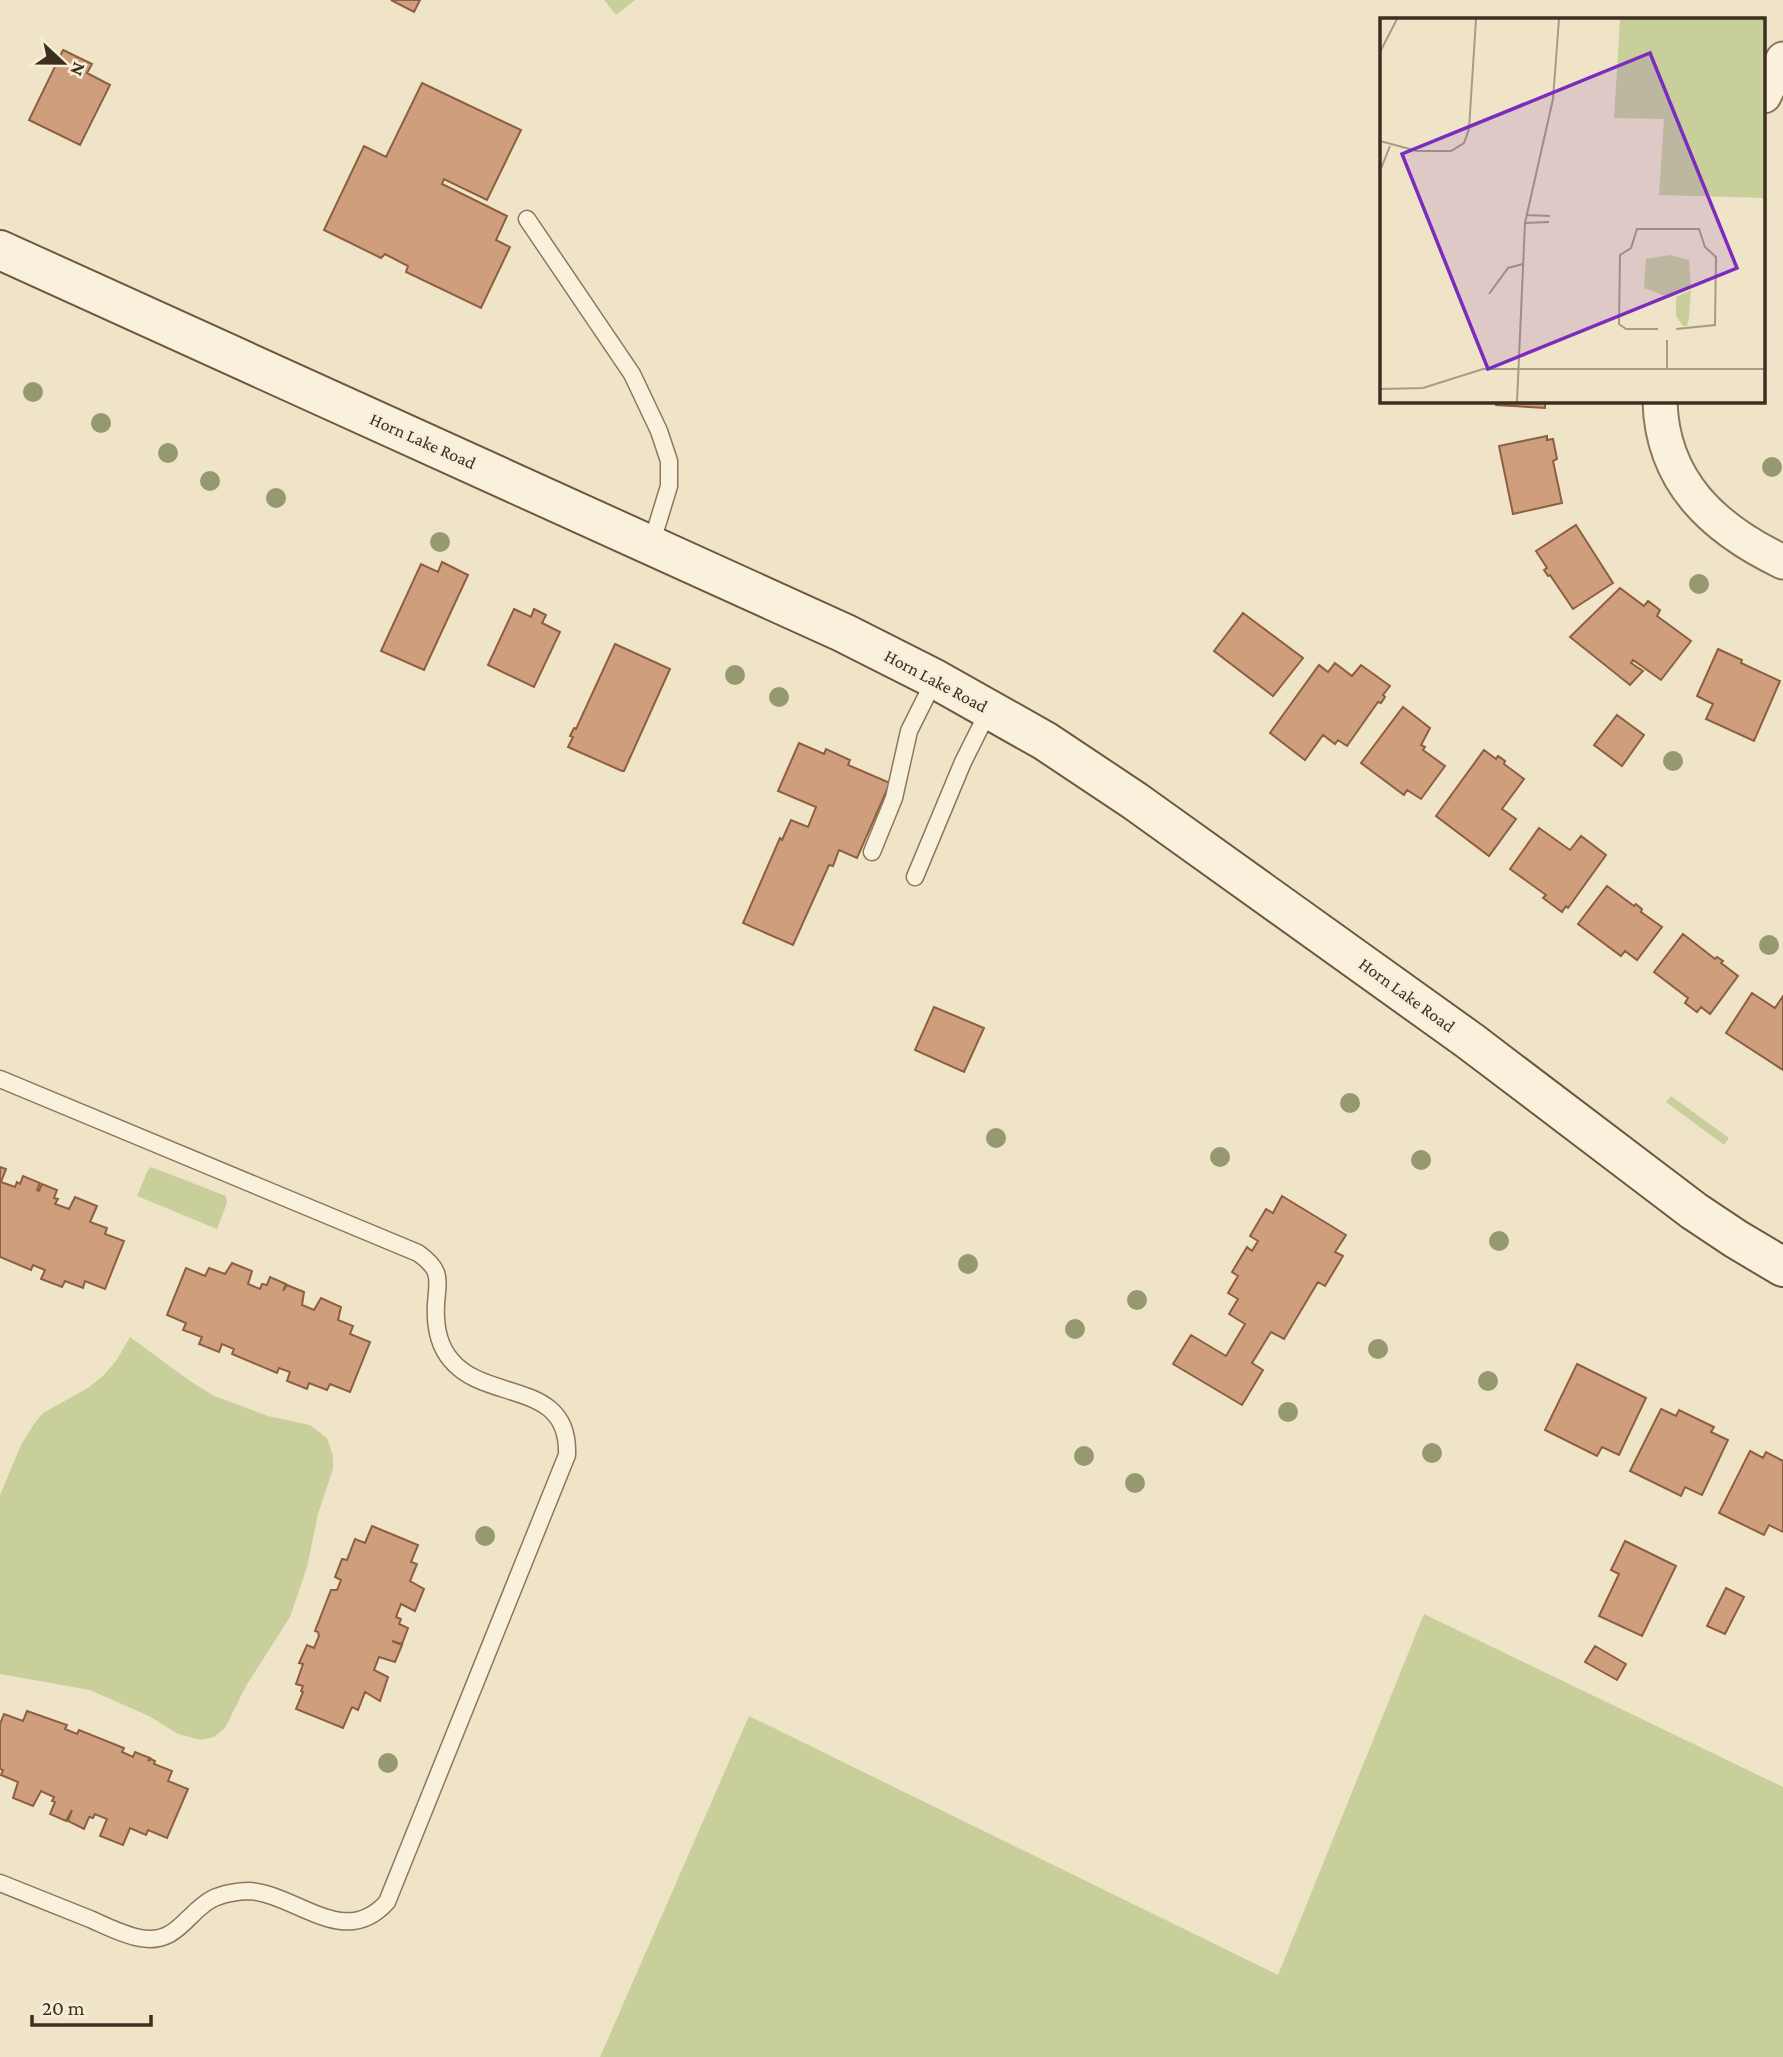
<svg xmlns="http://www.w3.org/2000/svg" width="1783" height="2057" font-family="'Crimson Pro',serif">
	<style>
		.green { fill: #c9cf9b }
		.building { fill: #cf9f7d; stroke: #8d5f41; stroke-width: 2 }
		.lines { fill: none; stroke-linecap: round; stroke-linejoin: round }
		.service-casing { stroke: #8d765c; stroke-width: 19 }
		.minor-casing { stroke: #8d765c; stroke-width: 37 }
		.secondary-casing { stroke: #6f573f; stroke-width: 42 }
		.service { stroke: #faf1dc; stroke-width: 16 }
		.minor { stroke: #faf1dc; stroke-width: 33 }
		.secondary { stroke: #faf1dc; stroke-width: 38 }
		.tree { fill: #96986f }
		.labels { text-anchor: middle; stroke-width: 6; stroke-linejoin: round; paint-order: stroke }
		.street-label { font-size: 18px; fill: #3d2e20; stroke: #f7eed8 }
		.inset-road { fill: none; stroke: #a89b85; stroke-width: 2 }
		.view { fill: #7b2cbf; fill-opacity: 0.15; stroke: #7b2cbf; stroke-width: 3.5 }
		.inset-edge { fill: none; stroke: #3d2e20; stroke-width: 3.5 }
	</style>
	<rect width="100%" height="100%" fill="#f0e4c8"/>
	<!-- green -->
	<path class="green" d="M 604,0 L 635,0 L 616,15 Z
		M 1671,1096 L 1729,1138 L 1724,1145 L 1666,1102 Z
		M 151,1167 L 226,1196 L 227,1203 L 217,1229 L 137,1196 L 148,1170 Z
		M 130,1337 L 190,1381 L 214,1396 L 268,1416 L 310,1425 L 327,1438 L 333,1456 L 333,1469 L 318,1514 L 307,1567 L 290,1617 L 246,1686 L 225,1728 L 214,1737 L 201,1740 L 178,1734 L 149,1716 L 90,1690 L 0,1674 L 0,1495 L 21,1445 L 34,1424 L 43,1413 L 88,1388 L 104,1375 L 116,1361 Z
		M 1424,1614 L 1783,1787 L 1783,2057 L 600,2057 L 749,1716 L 1278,1975 Z"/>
	<!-- building -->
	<path class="building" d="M 391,0 L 420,0 L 414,12 Z
		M 63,50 L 92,64 L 87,73 L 110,85 L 80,145 L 29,120 Z
		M 422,83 L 521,130 L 487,200 L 444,179 L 442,184 L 507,216 L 496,240 L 510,247 L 481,308 L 406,272 L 408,266 L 385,254 L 381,258 L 324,230 L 364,146 L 386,157 Z
		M 1496,401 L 1545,401 L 1545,408 L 1496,405 Z
		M 1547,436 L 1547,440 L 1553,439 L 1557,459 L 1553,461 L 1562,503 L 1513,514 L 1499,446 Z
		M 1576,525 L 1613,583 L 1573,609 L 1550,575 L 1548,576 L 1544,570 L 1547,568 L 1536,551 Z
		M 442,562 L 468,575 L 424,670 L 381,651 L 421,564 L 438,572 Z
		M 1620,588 L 1644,606 L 1648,601 L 1660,610 L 1657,616 L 1691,641 L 1661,680 L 1633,660 L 1631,663 L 1643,671 L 1630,685 L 1570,637 Z
		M 514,609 L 531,617 L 534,609 L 546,615 L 542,623 L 560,632 L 534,687 L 488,665 Z
		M 1243,613 L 1303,658 L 1273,696 L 1214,651 Z
		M 615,644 L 670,669 L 624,771 L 622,771 L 568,747 L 573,737 L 570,736 L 574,728 L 576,729 Z
		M 1718,649 L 1742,660 L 1741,663 L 1780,681 L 1754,741 L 1706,719 L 1713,704 L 1697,696 Z
		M 1335,663 L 1352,676 L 1361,665 L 1390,686 L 1383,695 L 1385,697 L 1381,703 L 1378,702 L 1347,746 L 1338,740 L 1335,744 L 1323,735 L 1305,760 L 1270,733 L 1319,665 L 1328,672 Z
		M 1403,707 L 1430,728 L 1421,745 L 1425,747 L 1423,750 L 1445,766 L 1421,799 L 1407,790 L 1404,795 L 1361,763 Z
		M 1617,715 L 1644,735 L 1622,766 L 1594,745 Z
		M 799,743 L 824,754 L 826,749 L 850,760 L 848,765 L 890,783 L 857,858 L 839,850 L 833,866 L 829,865 L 793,945 L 743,923 L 780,838 L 782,840 L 791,820 L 808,827 L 816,807 L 778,791 Z
		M 1484,750 L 1496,759 L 1498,756 L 1505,761 L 1504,764 L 1524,779 L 1502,809 L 1516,819 L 1489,856 L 1436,816 Z
		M 1539,828 L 1570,850 L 1581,836 L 1606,855 L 1568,908 L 1566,906 L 1562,912 L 1543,898 L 1546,895 L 1510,869 Z
		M 1607,886 L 1634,906 L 1636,904 L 1642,909 L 1641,912 L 1662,927 L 1637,960 L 1625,951 L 1621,956 L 1578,924 Z
		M 1683,934 L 1715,959 L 1717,957 L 1723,961 L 1721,963 L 1738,976 L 1710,1014 L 1701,1007 L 1697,1012 L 1685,1003 L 1688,998 L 1654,972 Z
		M 1752,993 L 1775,1008 L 1783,996 L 1783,1070 L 1726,1033 Z
		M 934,1007 L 984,1028 L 964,1072 L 915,1050 Z
		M 0,1167 L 6,1169 L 1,1182 L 15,1187 L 17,1182 L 20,1184 L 23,1176 L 40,1183 L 37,1190 L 39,1191 L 42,1184 L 57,1190 L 54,1198 L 58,1199 L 55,1204 L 69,1209 L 75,1197 L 97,1206 L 90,1222 L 107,1228 L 105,1234 L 124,1241 L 105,1289 L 85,1281 L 83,1288 L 65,1281 L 62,1287 L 41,1279 L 45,1270 L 33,1265 L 31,1270 L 0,1257 Z
		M 1282,1196 L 1346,1235 L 1335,1252 L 1343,1256 L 1325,1286 L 1318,1282 L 1284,1339 L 1271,1332 L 1252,1363 L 1263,1370 L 1242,1405 L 1173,1364 L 1191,1335 L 1226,1356 L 1245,1324 L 1229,1314 L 1238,1299 L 1228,1293 L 1238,1276 L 1232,1272 L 1247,1247 L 1252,1251 L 1258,1241 L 1250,1236 L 1266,1209 L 1273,1213 Z
		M 232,1263 L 252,1271 L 248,1284 L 260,1289 L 262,1284 L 267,1285 L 270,1277 L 286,1284 L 283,1291 L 287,1285 L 304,1292 L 302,1305 L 314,1310 L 321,1298 L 341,1307 L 338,1320 L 353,1326 L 350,1334 L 370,1342 L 350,1392 L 330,1384 L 327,1390 L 309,1383 L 307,1389 L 287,1381 L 290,1372 L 279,1368 L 277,1373 L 232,1354 L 234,1349 L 222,1344 L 219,1352 L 199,1344 L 202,1337 L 183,1330 L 186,1323 L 167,1315 L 186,1268 L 205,1276 L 209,1268 L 225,1274 Z
		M 1577,1364 L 1646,1398 L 1619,1455 L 1602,1447 L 1597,1456 L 1545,1430 Z
		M 1661,1409 L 1676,1416 L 1679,1410 L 1714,1427 L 1711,1432 L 1728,1440 L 1702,1495 L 1685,1487 L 1681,1496 L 1630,1471 Z
		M 1750,1451 L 1763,1458 L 1766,1452 L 1783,1461 L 1783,1532 L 1769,1525 L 1764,1535 L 1719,1513 Z
		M 372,1526 L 418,1545 L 411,1562 L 417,1564 L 410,1581 L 424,1589 L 415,1611 L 401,1604 L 396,1617 L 401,1619 L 399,1624 L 408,1628 L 402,1644 L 392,1641 L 402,1645 L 395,1662 L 379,1657 L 374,1670 L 388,1677 L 380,1701 L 365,1692 L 358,1710 L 352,1707 L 343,1728 L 296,1709 L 303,1692 L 301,1691 L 303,1686 L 296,1684 L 303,1664 L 299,1663 L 307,1645 L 314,1648 L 319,1636 L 318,1632 L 315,1631 L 331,1590 L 337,1590 L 341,1580 L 335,1577 L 342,1559 L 347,1560 L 355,1539 L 365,1543 Z
		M 1625,1541 L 1676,1566 L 1642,1636 L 1599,1616 L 1619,1574 L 1611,1570 Z
		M 1726,1588 L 1744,1597 L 1725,1634 L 1707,1626 Z
		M 1595,1646 L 1626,1664 L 1617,1680 L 1585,1662 Z
		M 27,1711 L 67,1725 L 65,1729 L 77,1734 L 79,1730 L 124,1748 L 122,1752 L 133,1757 L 135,1752 L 150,1758 L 148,1761 L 151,1759 L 155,1761 L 154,1764 L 172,1771 L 168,1781 L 188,1789 L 167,1838 L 148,1830 L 146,1835 L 130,1828 L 123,1845 L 100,1836 L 107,1819 L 95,1814 L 93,1818 L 89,1817 L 84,1829 L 68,1821 L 72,1810 L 66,1821 L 50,1814 L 55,1802 L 52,1801 L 54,1797 L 41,1791 L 33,1806 L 13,1798 L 18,1782 L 1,1775 L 3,1770 L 0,1769 L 0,1724 L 4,1714 L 23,1721 Z"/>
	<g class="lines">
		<defs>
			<path id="service" d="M 527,219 L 632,374 L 659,431 L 669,461 L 669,486 L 651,545
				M 872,852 L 894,798 L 909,731 L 935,679
				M 915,877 L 963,762 L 989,710
				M 0,1079 L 418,1253 C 442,1270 438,1278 436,1304 C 435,1323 438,1345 451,1360 C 486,1403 570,1379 567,1455 L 387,1902 C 344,1950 297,1894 249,1891 C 238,1891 222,1894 212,1899 C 186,1913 177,1945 140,1938 C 123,1935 106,1926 90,1919 C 60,1907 30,1895 0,1883"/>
			<path id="minor" d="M 1764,96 L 1783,59
				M 1660,401 C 1662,482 1714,529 1783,562"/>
			<path id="secondary" d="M 0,250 L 844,633 L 935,679 L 1045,741 L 1135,801 L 1470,1041 L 1694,1211 L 1736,1239 L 1783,1267"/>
		</defs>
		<!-- service casing -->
		<use href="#service" class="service-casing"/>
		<!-- minor casing -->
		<use href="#minor" class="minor-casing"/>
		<!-- secondary casing -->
		<use href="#secondary" class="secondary-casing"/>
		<!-- service -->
		<use href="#service" class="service"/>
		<!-- minor -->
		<use href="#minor" class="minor"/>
		<!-- secondary -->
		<use href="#secondary" class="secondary"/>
	</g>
	<!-- trees -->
	<g class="tree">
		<circle cx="33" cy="392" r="10"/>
		<circle cx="101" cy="423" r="10"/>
		<circle cx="168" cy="453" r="10"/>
		<circle cx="1772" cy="467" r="10"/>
		<circle cx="210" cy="481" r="10"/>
		<circle cx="276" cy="498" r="10"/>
		<circle cx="440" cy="542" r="10"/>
		<circle cx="1699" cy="584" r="10"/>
		<circle cx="735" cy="675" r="10"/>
		<circle cx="779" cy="697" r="10"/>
		<circle cx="1673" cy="761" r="10"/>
		<circle cx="1769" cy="945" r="10"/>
		<circle cx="1350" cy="1103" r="10"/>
		<circle cx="996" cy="1138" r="10"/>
		<circle cx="1220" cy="1157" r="10"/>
		<circle cx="1421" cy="1160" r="10"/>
		<circle cx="1499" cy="1241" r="10"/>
		<circle cx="968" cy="1264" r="10"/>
		<circle cx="1137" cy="1300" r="10"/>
		<circle cx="1075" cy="1329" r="10"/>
		<circle cx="1378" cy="1349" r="10"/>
		<circle cx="1488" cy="1381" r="10"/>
		<circle cx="1288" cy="1412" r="10"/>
		<circle cx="1432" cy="1453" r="10"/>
		<circle cx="1084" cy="1456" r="10"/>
		<circle cx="1135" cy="1483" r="10"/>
		<circle cx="485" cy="1536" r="10"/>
		<circle cx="388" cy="1763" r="10"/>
	</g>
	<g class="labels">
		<!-- street labels -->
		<g class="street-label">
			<text transform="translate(423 441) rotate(24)" y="6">Horn Lake Road</text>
			<text transform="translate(936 681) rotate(28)" y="6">Horn Lake Road</text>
			<text transform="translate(1407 995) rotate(36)" y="6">Horn Lake Road</text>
		</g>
	</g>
	<!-- overview -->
	<g transform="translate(1380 18)">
		<rect width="385" height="385" fill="#f0e4c8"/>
		<path d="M 240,1 L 385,1 L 385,180 L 279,177 L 284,101 L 234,100 ZM 290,237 L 309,242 L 311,270 L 285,278 L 264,270 L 266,241 ZM 311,272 L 309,300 L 307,308 L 303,308 L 296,298 L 296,279 Z" fill="#c9cf9b"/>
		<path class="inset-road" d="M 0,34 L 17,1M 0,123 L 37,133 L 71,133 L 84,125 L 89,111 L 96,1M 0,153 L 10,128M 146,197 L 170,198M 145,205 L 169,204M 109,276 L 128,250 L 143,246M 278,311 L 246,311 L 239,306 L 240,237 L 251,230 L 257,211 L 319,211 L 325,229 L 336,239 L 335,307 L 296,311M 287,351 L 287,322M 0,371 L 43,370 L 103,351 L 385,351M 137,384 L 145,205 L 173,81 L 179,1"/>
		<path class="view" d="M 270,35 L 357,250 L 108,351 L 22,136 Z"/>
		<rect width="385" height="385" class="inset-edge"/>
	</g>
	<!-- north arrow -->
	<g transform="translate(63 63) rotate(112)" stroke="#f7eed8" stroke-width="5" paint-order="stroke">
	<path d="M0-5L12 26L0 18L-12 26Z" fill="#3d2e20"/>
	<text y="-10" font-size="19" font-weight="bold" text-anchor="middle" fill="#3d2e20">N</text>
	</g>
	<!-- scale -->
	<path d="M32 2015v10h119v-10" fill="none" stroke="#3d2e20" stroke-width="3.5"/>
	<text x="42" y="2015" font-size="21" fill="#3d2e20" stroke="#f7eed8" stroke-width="5" paint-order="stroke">20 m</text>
</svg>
